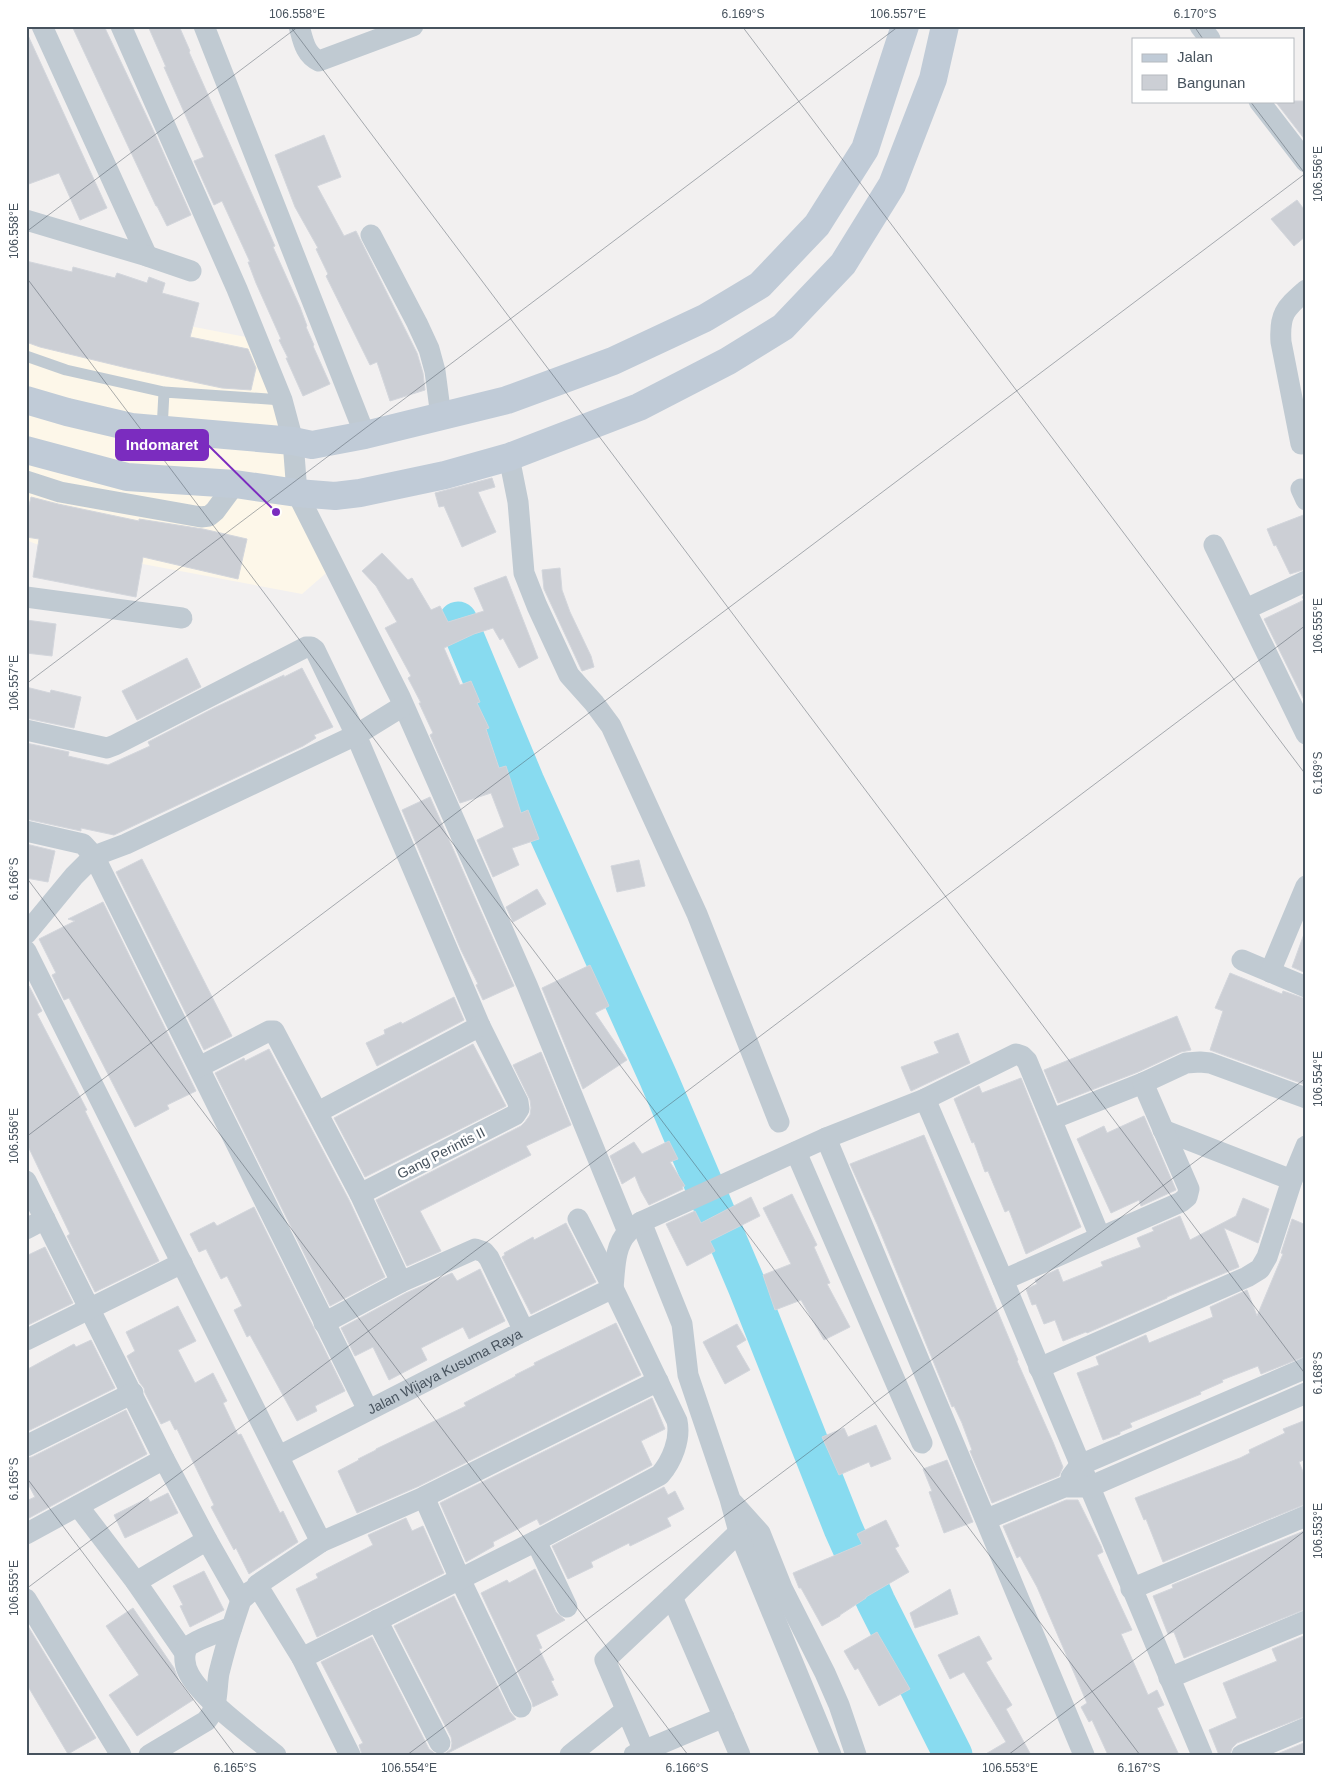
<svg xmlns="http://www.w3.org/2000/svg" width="1332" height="1781" font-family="Arial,sans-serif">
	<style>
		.commercial { fill: #fdf7e9 }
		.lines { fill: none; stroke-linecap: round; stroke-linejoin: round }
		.river { stroke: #88dbf0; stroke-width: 39 }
		.building { fill: #cccfd5; stroke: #d3d6dc }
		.lane { stroke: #c0cad2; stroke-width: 11 }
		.street { stroke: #c0cad2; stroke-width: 21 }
		.secondary { stroke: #c0cbd7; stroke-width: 28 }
		.ticks { fill: none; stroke: #47535e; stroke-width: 1; stroke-opacity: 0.45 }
		.labels { text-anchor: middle; stroke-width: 5; stroke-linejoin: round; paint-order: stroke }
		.street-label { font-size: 14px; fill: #47535e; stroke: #fff }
		.leader { fill: none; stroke: #7b2cbf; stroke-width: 2 }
		.callout-dot { fill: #7b2cbf; stroke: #fff; stroke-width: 2 }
		.callout { fill: #7b2cbf; stroke: #7b2cbf; stroke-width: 2 }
		.callout-label { font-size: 15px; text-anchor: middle; font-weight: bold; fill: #fff }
		.neatline { fill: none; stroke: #47535e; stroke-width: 2 }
		.ticks-label { font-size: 12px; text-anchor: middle; fill: #47535e }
	</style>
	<rect width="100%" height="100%" fill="#f2f0f0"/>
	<!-- commercial -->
	<path class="commercial" d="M 26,288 L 97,308 L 251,338 L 333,567 L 302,594 L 36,544 L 26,540 Z"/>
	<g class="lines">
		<!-- river -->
		<path class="river" d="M 458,621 L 525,782 L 658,1077 L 747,1286 L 843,1528 L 876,1602 L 953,1755"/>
	</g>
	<!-- building -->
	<path class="building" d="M 72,26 L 104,26 L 155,134 L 191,215 L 167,226 L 157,206 L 156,206 Z
		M 148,26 L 179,26 L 190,51 L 189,52 L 275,246 L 273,247 L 300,307 L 307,326 L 306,327 L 314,345 L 313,346 L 330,384 L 303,396 L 286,358 L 288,358 L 279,340 L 281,339 L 256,283 L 248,262 L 250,262 L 222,201 L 214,205 L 194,161 L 204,157 L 164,67 L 166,67 Z
		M 26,31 L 107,208 L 80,220 L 59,173 L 26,185 Z
		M 1275,101 L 1306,101 L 1306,141 Z
		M 324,135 L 341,177 L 317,186 L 344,236 L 356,231 L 417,353 L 423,373 L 425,390 L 390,401 L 377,362 L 370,365 L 326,276 L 328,274 L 316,249 L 318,248 L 295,207 L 275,155 Z
		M 1297,200 L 1306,212 L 1306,236 L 1294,246 L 1271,219 Z
		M 26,261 L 72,272 L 73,267 L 115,278 L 117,273 L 147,283 L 149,277 L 165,283 L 162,293 L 199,303 L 190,337 L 248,349 L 256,368 L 251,390 L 222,388 L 127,368 L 40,347 L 26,342 Z
		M 492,478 L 495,487 L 478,492 L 496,532 L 462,547 L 444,506 L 439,507 L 435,493 Z
		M 31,497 L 58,504 L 139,521 L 139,519 L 203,529 L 247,539 L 238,579 L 143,557 L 136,597 L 33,577 L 39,539 L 26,537 L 26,517 Z
		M 1306,514 L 1306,569 L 1290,574 L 1276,545 L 1274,546 L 1267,529 Z
		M 382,553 L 408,580 L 412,578 L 431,610 L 440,606 L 448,622 L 484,611 L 474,588 L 506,576 L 538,658 L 519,668 L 503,638 L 500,640 L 493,628 L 474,634 L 444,648 L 460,685 L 471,681 L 480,702 L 477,703 L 489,728 L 486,729 L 499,768 L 506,766 L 521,813 L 528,810 L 539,839 L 512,848 L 519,865 L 493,877 L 477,840 L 504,827 L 491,793 L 460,803 L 430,735 L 433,733 L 419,703 L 421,703 L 408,678 L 411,676 L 385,628 L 397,622 L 376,586 L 362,571 Z
		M 560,568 L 562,590 L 570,612 L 591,656 L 594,667 L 582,671 L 544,589 L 542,570 Z
		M 1306,595 L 1306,704 L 1264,619 L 1304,600 L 1302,597 Z
		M 26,620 L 56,624 L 52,656 L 26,653 Z
		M 187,658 L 201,687 L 137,720 L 122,691 Z
		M 302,668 L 333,727 L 314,735 L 316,738 L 303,746 L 114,835 L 81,828 L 81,831 L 26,819 L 26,743 L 69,752 L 68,756 L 108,765 L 150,746 L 148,742 L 214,708 L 284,675 L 284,677 Z
		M 26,687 L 50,693 L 51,690 L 81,697 L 74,728 L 26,718 Z
		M 430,797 L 514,986 L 483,1000 L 476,985 L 478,984 L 461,950 L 402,810 Z
		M 26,844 L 55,851 L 48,882 L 26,878 Z
		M 142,859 L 232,1036 L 204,1050 L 116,872 Z
		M 639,860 L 645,886 L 617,892 L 611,866 Z
		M 537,889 L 546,904 L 513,922 L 506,907 Z
		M 103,902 L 196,1091 L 167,1105 L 169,1109 L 135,1127 L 69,998 L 64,1000 L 52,975 L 56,973 L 39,939 L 75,921 L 68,919 Z
		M 1304,934 L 1306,934 L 1306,973 L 1292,967 Z
		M 590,965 L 609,1006 L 595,1013 L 627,1060 L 583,1089 L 542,988 Z
		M 1230,973 L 1282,994 L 1283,991 L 1306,999 L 1306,1085 L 1210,1050 L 1223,1011 L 1215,1008 Z
		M 29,986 L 42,1011 L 37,1014 L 87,1110 L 85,1111 L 159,1261 L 95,1292 L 67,1236 L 70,1234 L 26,1142 L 26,987 Z
		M 454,997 L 464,1020 L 377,1066 L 366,1043 L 385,1034 L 384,1030 L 401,1022 L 402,1024 Z
		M 1177,1016 L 1191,1050 L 1181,1052 L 1138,1072 L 1058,1103 L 1044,1070 Z
		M 958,1033 L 970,1063 L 911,1091 L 901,1067 L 939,1053 L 934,1042 Z
		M 473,1044 L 506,1106 L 365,1177 L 334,1118 Z
		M 269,1049 L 349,1200 L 385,1277 L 330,1306 L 215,1073 L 244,1058 L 245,1061 Z
		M 541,1052 L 571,1125 L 526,1146 L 531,1155 L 420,1211 L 441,1251 L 407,1266 L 376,1200 L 521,1126 L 525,1122 L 530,1115 L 531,1108 L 530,1100 L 513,1065 Z
		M 1021,1078 L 1081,1227 L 1026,1254 L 1009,1210 L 1005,1212 L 988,1171 L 985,1172 L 974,1142 L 972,1143 L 954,1099 L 979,1086 L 982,1093 Z
		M 1144,1116 L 1176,1190 L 1141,1206 L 1139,1200 L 1111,1213 L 1077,1139 L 1104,1126 L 1107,1133 Z
		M 924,1135 L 1018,1360 L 1017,1361 L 1053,1442 L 1063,1467 L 1059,1476 L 992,1503 L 970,1451 L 972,1450 L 962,1423 L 954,1406 L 952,1407 L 877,1224 L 850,1164 Z
		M 669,1141 L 678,1159 L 670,1162 L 685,1186 L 682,1187 L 683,1189 L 649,1205 L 641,1191 L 635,1176 L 622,1184 L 610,1156 L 634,1142 L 642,1154 Z
		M 792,1194 L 817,1245 L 814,1247 L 830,1283 L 827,1284 L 850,1327 L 824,1340 L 801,1300 L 775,1310 L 763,1275 L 791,1264 L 763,1208 Z
		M 751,1197 L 760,1216 L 710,1241 L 715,1251 L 687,1266 L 666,1224 L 695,1211 L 701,1223 Z
		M 1243,1198 L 1269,1209 L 1258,1243 L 1224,1228 L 1239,1267 L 1167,1297 L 1167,1298 L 1087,1333 L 1086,1332 L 1063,1341 L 1055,1320 L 1044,1324 L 1036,1304 L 1032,1305 L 1026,1289 L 1037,1284 L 1035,1280 L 1058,1269 L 1063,1282 L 1103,1266 L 1101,1262 L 1141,1247 L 1137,1238 L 1154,1231 L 1152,1228 L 1180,1216 L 1190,1240 L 1236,1216 Z
		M 254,1207 L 345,1391 L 315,1406 L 317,1411 L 297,1421 L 250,1335 L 247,1337 L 234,1310 L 242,1306 L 227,1276 L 221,1279 L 206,1249 L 199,1252 L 190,1234 L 214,1222 L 217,1226 Z
		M 1292,1219 L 1306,1225 L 1306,1356 L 1261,1374 L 1258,1366 L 1222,1380 L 1223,1382 L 1200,1392 L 1201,1394 L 1130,1423 L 1132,1427 L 1120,1432 L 1120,1434 L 1103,1440 L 1077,1373 L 1099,1365 L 1096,1357 L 1146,1335 L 1149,1343 L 1213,1317 L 1210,1307 L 1247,1290 L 1257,1316 L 1283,1254 L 1281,1253 Z
		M 566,1223 L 596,1282 L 531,1314 L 502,1257 L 505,1255 L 504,1253 L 533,1237 L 534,1240 Z
		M 45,1247 L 73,1303 L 26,1326 L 26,1256 Z
		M 480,1269 L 505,1321 L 469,1339 L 463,1327 L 421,1348 L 427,1360 L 389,1380 L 373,1347 L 355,1356 L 341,1328 L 406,1293 L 452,1273 L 457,1281 Z
		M 178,1306 L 196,1341 L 178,1350 L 195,1383 L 213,1373 L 227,1401 L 223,1403 L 238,1435 L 241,1434 L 280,1513 L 283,1511 L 298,1542 L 249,1574 L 236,1548 L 234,1550 L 211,1507 L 214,1505 L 177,1429 L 175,1430 L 170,1420 L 161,1424 L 145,1393 L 144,1388 L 140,1383 L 127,1356 L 135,1351 L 126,1332 Z
		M 616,1323 L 641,1375 L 419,1486 L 357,1513 L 338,1471 L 359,1460 L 358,1459 L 376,1450 L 376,1449 L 466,1406 L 464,1403 L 516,1376 L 515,1375 L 535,1365 L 534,1363 Z
		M 737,1324 L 746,1340 L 736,1346 L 750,1370 L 725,1384 L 703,1342 Z
		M 91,1340 L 115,1388 L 26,1432 L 26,1370 L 74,1344 L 76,1347 Z
		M 652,1398 L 665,1429 L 641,1441 L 652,1465 L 540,1525 L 537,1519 L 493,1542 L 494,1546 L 466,1562 L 440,1503 Z
		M 126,1410 L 147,1454 L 29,1518 L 26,1512 L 26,1501 L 35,1497 L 26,1480 L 26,1458 L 32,1457 Z
		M 1306,1420 L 1306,1459 L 1299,1462 L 1306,1479 L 1306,1504 L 1163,1562 L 1146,1519 L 1144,1520 L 1135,1498 L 1240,1458 L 1250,1453 L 1249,1450 L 1285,1433 L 1283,1429 Z
		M 876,1425 L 891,1459 L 871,1467 L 869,1462 L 839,1475 L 822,1437 L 844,1428 L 848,1437 Z
		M 947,1460 L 973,1522 L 944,1533 L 929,1492 L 932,1491 L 923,1469 Z
		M 664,1487 L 668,1495 L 675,1491 L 684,1509 L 667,1518 L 671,1526 L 630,1546 L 629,1543 L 591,1562 L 593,1567 L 568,1579 L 552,1546 Z
		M 168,1493 L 178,1513 L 125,1538 L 114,1515 L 148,1498 L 150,1502 Z
		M 1066,1500 L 1078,1500 L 1101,1546 L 1103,1552 L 1097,1555 L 1132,1630 L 1121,1634 L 1148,1695 L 1157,1690 L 1164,1705 L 1157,1708 L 1179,1755 L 1108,1755 L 1092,1720 L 1089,1722 L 1081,1707 L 1087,1703 L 1037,1587 L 1020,1556 L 1017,1558 L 1003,1526 Z
		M 406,1518 L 412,1531 L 423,1526 L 444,1573 L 317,1637 L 296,1589 L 318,1578 L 316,1574 L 373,1545 L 368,1535 Z
		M 886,1520 L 899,1546 L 895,1548 L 909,1572 L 866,1597 L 866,1598 L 840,1615 L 840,1616 L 822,1626 L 801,1588 L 799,1588 L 793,1573 L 862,1544 L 857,1534 Z
		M 1304,1531 L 1306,1536 L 1306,1609 L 1184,1658 L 1174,1632 L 1168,1634 L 1153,1596 L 1173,1588 L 1172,1585 Z
		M 535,1569 L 556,1612 L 565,1620 L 536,1635 L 542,1648 L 539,1649 L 554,1680 L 551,1681 L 558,1695 L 533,1707 L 532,1702 L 481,1593 L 507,1580 L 509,1583 Z
		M 204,1571 L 224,1610 L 190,1627 L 180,1606 L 183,1605 L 173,1586 Z
		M 950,1589 L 958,1614 L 915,1628 L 910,1613 Z
		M 454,1596 L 510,1712 L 516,1719 L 444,1755 L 443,1755 L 451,1749 L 452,1743 L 451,1737 L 394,1626 Z
		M 133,1608 L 174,1668 L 179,1681 L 193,1700 L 137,1736 L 109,1695 L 139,1675 L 106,1626 Z
		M 26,1623 L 96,1738 L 68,1754 L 26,1683 Z
		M 877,1632 L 910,1689 L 879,1706 L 858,1668 L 855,1670 L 844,1651 Z
		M 1306,1635 L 1306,1716 L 1237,1743 L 1232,1748 L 1230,1755 L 1219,1755 L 1209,1730 L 1237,1718 L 1223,1683 L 1277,1661 L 1272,1649 Z
		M 979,1636 L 992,1659 L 986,1662 L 1012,1705 L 1006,1709 L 1031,1755 L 984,1755 L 1006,1742 L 964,1672 L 950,1679 L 938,1655 Z
		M 372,1637 L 429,1749 L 437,1755 L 362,1755 L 359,1745 L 363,1743 L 321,1662 Z
		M 1306,1742 L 1306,1755 L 1275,1755 Z"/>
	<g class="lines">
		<!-- lane -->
		<path class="lane" d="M 26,356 L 66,370 L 164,392 L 282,400
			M 162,430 L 164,392"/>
		<!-- street -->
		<g class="street">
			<path d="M 42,26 L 147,256"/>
			<path d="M 121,26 L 237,289 L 282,400 L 293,441 L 297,493 L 400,697 L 527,985 L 628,1232"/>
			<path d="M 204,26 L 365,435"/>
			<path d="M 299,26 C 303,40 305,55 319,61 L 413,26"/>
			<path d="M 1200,26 L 1210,39"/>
			<path d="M 1259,101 L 1306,162"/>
			<path d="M 26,220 L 147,256 L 191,271"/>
			<path d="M 371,235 L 417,323 L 429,349 L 435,371 L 441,417"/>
			<path d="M 1301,444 L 1281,342 C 1279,313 1286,308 1306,290"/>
			<path d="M 509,457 L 518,502 L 524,573 L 537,606 L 569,675 L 594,703 L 611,726 L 697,914 L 779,1122"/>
			<path d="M 26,481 L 60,492 L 201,517 L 209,516 L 215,511 L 235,484"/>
			<path d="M 1301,489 L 1306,500"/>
			<path d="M 1214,545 L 1306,734"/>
			<path d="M 26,597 L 182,618"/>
			<path d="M 1246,609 L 1306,581"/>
			<path d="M 26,730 L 107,748 L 115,745 L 306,647 L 311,647 L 315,650 L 356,735 L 480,1026 L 518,1102 L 519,1109 L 515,1115 L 360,1194"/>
			<path d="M 26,831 L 83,844 L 94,856 L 368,1410"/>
			<path d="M 26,934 L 74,876 L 94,856 L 126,844 L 356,735 L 403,706"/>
			<path d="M 26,951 L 321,1542"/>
			<path d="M 1242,960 L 1306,987"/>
			<path d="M 1270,972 L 1306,886"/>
			<path d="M 199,1067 L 269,1031 L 274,1031 L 360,1194 L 401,1282"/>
			<path d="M 925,1099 L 1003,1280 L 1202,1755"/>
			<path d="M 318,1112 L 480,1026"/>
			<path d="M 1052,1119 L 1143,1083 L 1186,1063 L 1200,1062 L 1210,1063 L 1306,1098"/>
			<path d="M 1163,1130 L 1292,1180"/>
			<path d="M 826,1138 L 1084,1755"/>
			<path d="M 796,1152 L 922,1443"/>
			<path d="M 26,1181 L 164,1459 L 207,1540 L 241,1600"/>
			<path d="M 641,1222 L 682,1324 L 688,1375 L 730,1499 L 739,1532 L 831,1755"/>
			<path d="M 26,1229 L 45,1219"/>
			<path d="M 1003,1280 L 1181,1202 L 1187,1197 L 1189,1189 L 1143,1083"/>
			<path d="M 324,1323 L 401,1282 L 475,1249 L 484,1252 L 489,1258 L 524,1331"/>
			<path d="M 26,1340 L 182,1263"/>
			<path d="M 1039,1368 L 1247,1277 L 1260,1269 L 1267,1257 L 1292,1180 L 1306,1146"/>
			<path d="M 26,1446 L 133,1393"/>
			<path id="s1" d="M 279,1456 L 524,1331 L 613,1288 C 615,1270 614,1246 628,1232 C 631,1228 637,1225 641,1222 L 826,1138 L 925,1099 L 1016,1054 L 1022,1056 L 1027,1061 L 1100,1237"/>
			<path d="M 1071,1477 L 1080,1465 L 1306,1368"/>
			<path d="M 424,1497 L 460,1579 L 521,1707"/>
			<path d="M 733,1503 L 760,1533 L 782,1588 L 825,1673 L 839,1705 L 856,1755"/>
			<path d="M 78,1506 L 136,1582 L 185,1653"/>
			<path d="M 987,1519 L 1064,1487 L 1089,1487 L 1306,1393"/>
			<path d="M 26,1534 L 164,1459"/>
			<path d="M 536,1541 L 567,1607"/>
			<path d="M 136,1582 L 207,1540"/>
			<path d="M 1131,1589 L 1306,1516"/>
			<path d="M 251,1591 L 241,1600 L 232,1627 C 222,1631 192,1641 187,1648 C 183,1655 185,1667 189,1674 C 202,1699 253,1736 276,1755"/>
			<path d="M 672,1597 L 740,1755"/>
			<path d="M 26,1599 L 121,1755"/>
			<path d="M 377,1620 L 440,1743"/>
			<path d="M 302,1658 L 536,1541 L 660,1475 C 672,1461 681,1439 677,1421 L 613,1288 L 578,1219"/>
			<path d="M 1169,1678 L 1306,1621"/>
			<path d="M 644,1751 L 605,1660 L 672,1597 L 739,1532"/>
			<path d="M 149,1755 L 206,1721 C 219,1707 216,1690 219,1673 C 223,1657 227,1642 232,1627"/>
			<path d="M 350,1755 L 302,1658 L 257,1585 L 321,1542 L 424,1497 L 658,1381"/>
			<path d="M 570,1755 L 626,1710"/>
			<path d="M 634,1755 L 724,1717"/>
			<path d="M 1242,1755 L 1306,1728"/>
		</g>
		<!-- secondary -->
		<path class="secondary" d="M 26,400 L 67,412 L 131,427 L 293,441 L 312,445 L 365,435 L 507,400 L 613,361 L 705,318 L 760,285 L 817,225 L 865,149 L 905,26
			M 26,450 L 127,477 L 235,484 L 297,493 L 335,496 L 360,493 L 445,475 L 509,457 L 639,407 L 728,361 L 783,327 L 843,264 L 892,185 L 933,79 L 945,26"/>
	</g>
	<!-- ticks -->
	<path class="ticks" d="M 290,26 L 1306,1375M 742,26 L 1306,775M 1194,26 L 1203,39M 1250,101 L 1306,175M 26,232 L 299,26M 26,277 L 1140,1755M 26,684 L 899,26M 26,877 L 688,1755M 26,1137 L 1306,173M 26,1477 L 235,1755M 26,1589 L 1306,625M 407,1755 L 1306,1078M 1008,1755 L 1306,1530"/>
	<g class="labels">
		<!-- street labels -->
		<g class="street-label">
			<text transform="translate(441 1153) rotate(-27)" y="5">Gang Perintis II</text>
			<text dy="5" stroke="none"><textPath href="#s1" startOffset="186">Jalan Wijaya Kusuma Raya</textPath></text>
		</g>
	</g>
	<!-- callouts -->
	<path class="leader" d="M276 512L208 445"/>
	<circle class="callout-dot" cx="276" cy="512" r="5"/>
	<rect class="callout" x="116" y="430" width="92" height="30" rx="5"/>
	<g class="callout-label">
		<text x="162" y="450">Indomaret</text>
	</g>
	<!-- border -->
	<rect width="1332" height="1781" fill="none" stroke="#ffffff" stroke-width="55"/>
	<!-- legend -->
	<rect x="1132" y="38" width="162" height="65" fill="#ffffff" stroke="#b5babf"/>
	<rect x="1142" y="54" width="25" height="8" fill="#c0cbd7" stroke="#b5babf"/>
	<text x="1177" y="62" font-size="15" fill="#47535e">Jalan</text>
	<rect x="1142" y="75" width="25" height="15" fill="#cccfd5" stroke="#b5babf"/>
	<text x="1177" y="88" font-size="15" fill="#47535e">Bangunan</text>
	<rect x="28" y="28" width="1276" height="1726" class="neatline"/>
	<g class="ticks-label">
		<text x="297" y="18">106.558°E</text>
		<text x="743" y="18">6.169°S</text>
		<text x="898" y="18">106.557°E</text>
		<text x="1195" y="18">6.170°S</text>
		<text transform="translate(1318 174) rotate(-90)" y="4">106.556°E</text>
		<text transform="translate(14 231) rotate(-90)" y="4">106.558°E</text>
		<text transform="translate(1318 626) rotate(-90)" y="4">106.555°E</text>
		<text transform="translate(14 683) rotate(-90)" y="4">106.557°E</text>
		<text transform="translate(1318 773) rotate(-90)" y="4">6.169°S</text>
		<text transform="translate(14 879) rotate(-90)" y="4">6.166°S</text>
		<text transform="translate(1318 1079) rotate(-90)" y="4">106.554°E</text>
		<text transform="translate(14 1136) rotate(-90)" y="4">106.556°E</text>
		<text transform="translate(1318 1373) rotate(-90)" y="4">6.168°S</text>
		<text transform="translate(14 1479) rotate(-90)" y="4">6.165°S</text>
		<text transform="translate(1318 1531) rotate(-90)" y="4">106.553°E</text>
		<text transform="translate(14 1588) rotate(-90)" y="4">106.555°E</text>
		<text x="235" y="1772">6.165°S</text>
		<text x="409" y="1772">106.554°E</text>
		<text x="687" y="1772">6.166°S</text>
		<text x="1010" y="1772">106.553°E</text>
		<text x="1139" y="1772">6.167°S</text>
	</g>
</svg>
